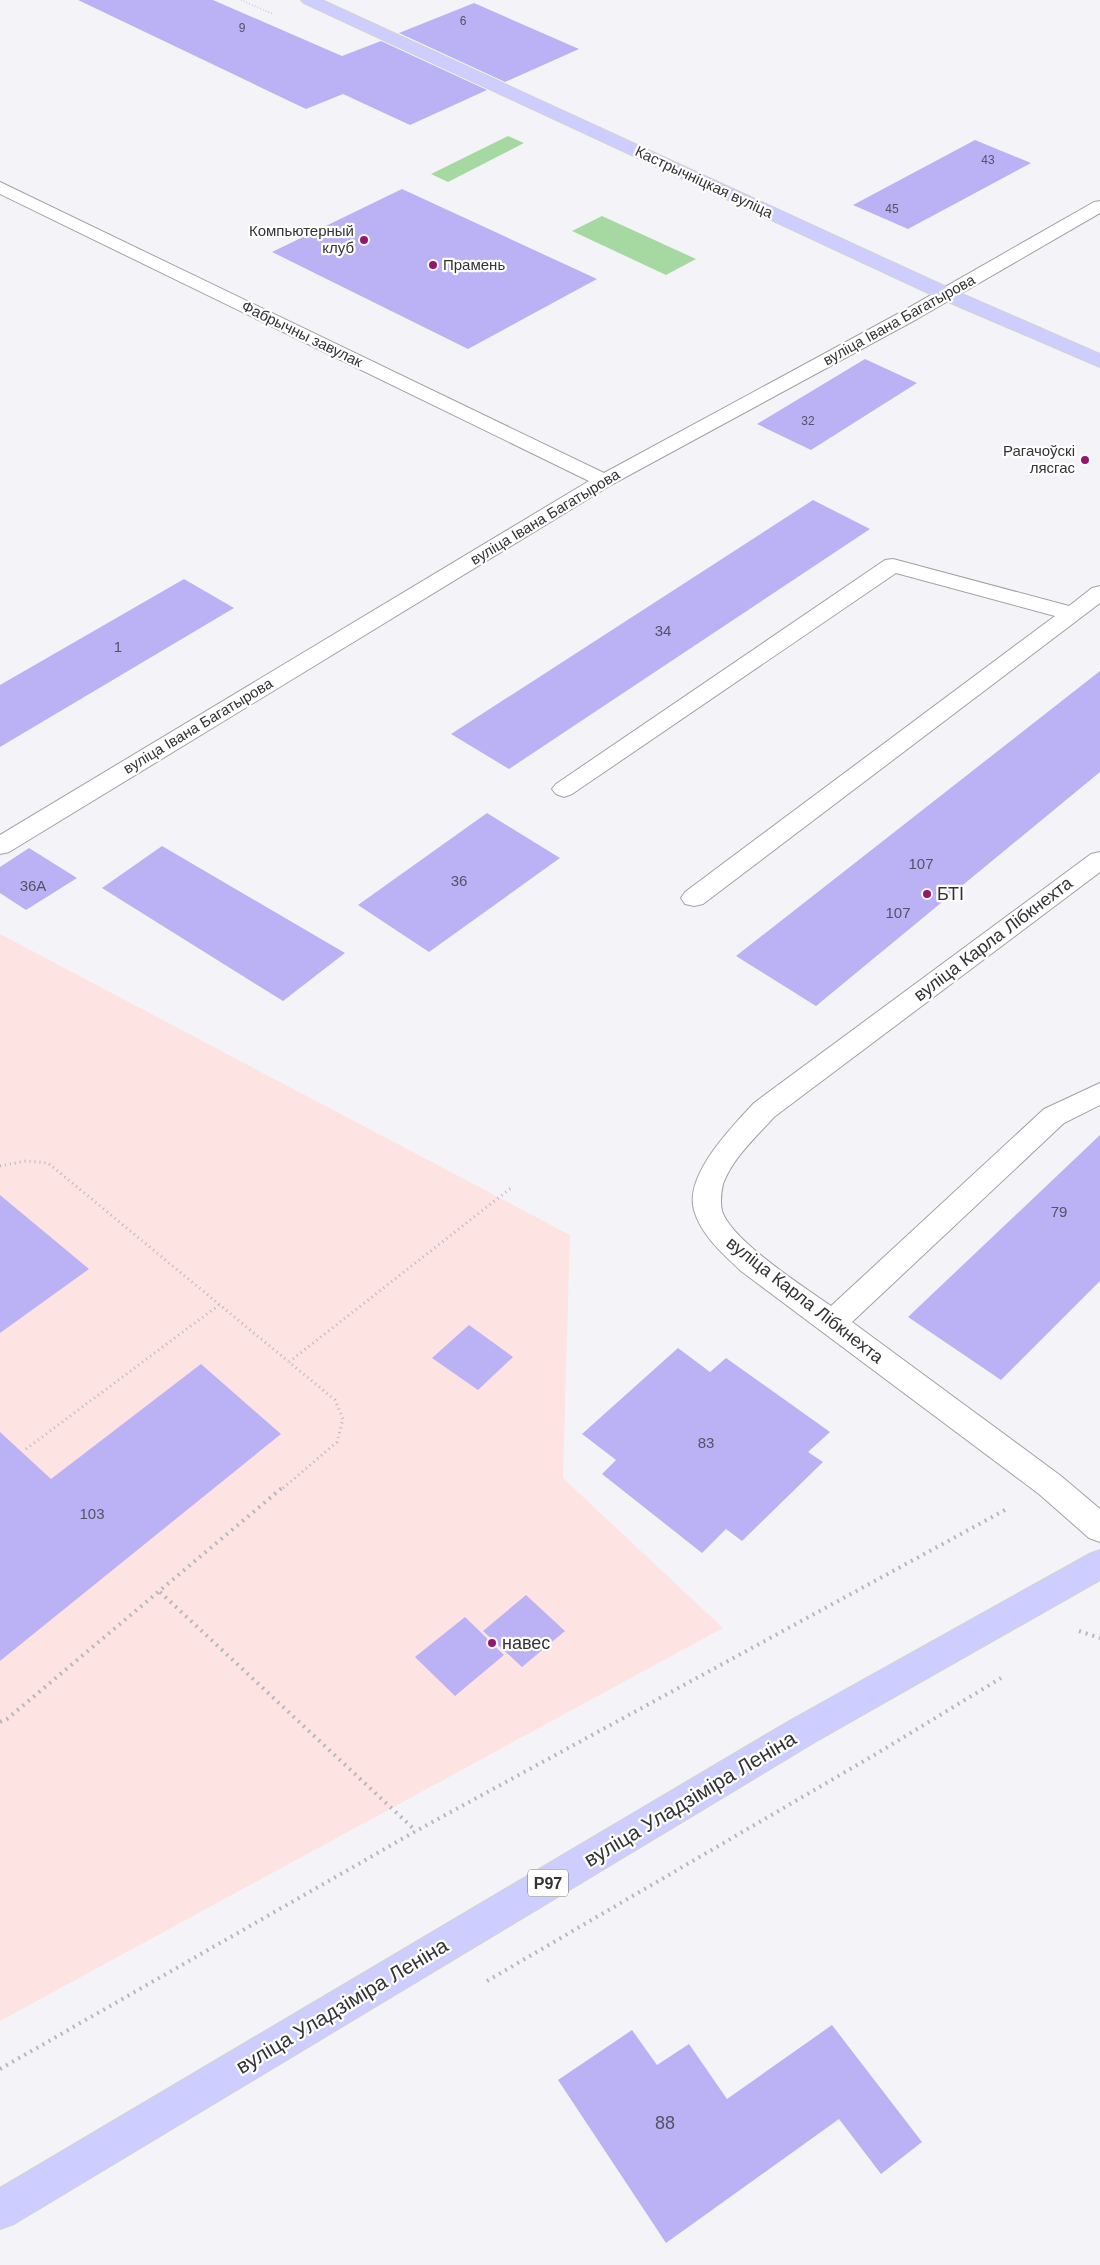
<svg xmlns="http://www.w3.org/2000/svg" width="1100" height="2265" font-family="Helvetica,sans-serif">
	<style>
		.education { fill: #fee3e3 }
		.green { fill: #a6d9a1 }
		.building { fill: #bbb1f5 }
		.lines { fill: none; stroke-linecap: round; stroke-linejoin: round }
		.minor-casing { stroke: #a2a2a5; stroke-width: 2 }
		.major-casing { stroke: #d2d2d2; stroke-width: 2 }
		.path-far2 { stroke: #b8b7bb; stroke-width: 2; stroke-dasharray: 0.5 2.5; stroke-linecap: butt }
		.path-far1 { stroke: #b8b7bb; stroke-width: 3; stroke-dasharray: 1 4; stroke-linecap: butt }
		.path { stroke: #b8b7bb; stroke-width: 4; stroke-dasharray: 2 5; stroke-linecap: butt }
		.minor { fill: #fff; fill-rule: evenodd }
		.major { fill: #cdceff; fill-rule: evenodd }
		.poi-dot { fill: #941670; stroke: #fff; stroke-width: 2 }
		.labels { text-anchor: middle; stroke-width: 4.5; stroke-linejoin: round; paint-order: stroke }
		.far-number-label { font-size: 12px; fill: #555264 }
		.far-street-label { font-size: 15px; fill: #333234; stroke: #fff }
		.far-poi-label { font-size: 15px; fill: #333234; stroke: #fff; text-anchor: end }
		.number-label { font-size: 15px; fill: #555264 }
		.shield { fill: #fff; stroke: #707071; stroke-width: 1 }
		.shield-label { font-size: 16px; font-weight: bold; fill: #333234 }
		.poi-label { font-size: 18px; fill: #333234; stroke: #fff; text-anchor: start }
		.street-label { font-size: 18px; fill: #333234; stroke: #fff }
		.near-number-label { font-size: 18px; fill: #555264 }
		.near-street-label { font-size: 21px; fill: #333234; stroke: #fff }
	</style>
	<rect width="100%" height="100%" fill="#f4f4f8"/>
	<!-- education -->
	<path class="education" d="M 0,934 L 570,1235 L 563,1478 L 723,1628 L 0,2021 Z"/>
	<!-- green -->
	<path class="green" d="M 508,136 L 524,143 L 448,182 L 431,174 Z
		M 602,216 L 696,259 L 666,275 L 572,231 Z"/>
	<!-- building -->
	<path class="building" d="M 78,0 L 213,0 L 342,56 L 381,41 L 487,90 L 410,125 L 343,94 L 306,109 Z
		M 474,3 L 579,49 L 505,82 L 399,33 Z
		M 975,140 L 1031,163 L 908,229 L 853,205 Z
		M 402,189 L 597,279 L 468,349 L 272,252 Z
		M 865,359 L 917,383 L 811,450 L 757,424 Z
		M 813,500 L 870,529 L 509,769 L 451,734 Z
		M 184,579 L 234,608 L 0,747 L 0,685 Z
		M 1100,671 L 1100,772 L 816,1006 L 736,956 Z
		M 487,813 L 560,858 L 429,952 L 358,905 Z
		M 162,846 L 345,953 L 283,1001 L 102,888 Z
		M 29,848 L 77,878 L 26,910 L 0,893 L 0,867 Z
		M 1100,1135 L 1100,1281 L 1001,1380 L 908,1317 Z
		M 0,1195 L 89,1269 L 0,1333 Z
		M 469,1325 L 513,1357 L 478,1390 L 432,1358 Z
		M 678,1348 L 710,1372 L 726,1358 L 830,1432 L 808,1452 L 823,1462 L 742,1541 L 726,1529 L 702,1553 L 602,1474 L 616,1460 L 582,1434 Z
		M 201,1364 L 281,1434 L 0,1661 L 0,1432 L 51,1479 Z
		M 526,1595 L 565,1631 L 522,1667 L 483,1631 Z
		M 465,1617 L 504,1655 L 455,1696 L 415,1657 Z
		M 832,2025 L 922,2142 L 881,2174 L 839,2119 L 666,2243 L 558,2080 L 632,2030 L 657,2065 L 689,2044 L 727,2099 Z"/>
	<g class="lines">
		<defs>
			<path id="minor" d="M 0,182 L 604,473 L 903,311 L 1094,202 L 1100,201 L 1100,213 L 917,319 L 611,485 L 9,852 L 0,854 L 0,835 L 589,481 L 0,194 Z
				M 893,559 L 1069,606 L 1092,588 L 1100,586 L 1100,603 L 703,904 L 694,906 L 685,904 L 681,898 L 685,892 L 1055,616 L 896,573 L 572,794 L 564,797 L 556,794 L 552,789 L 556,784 L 885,560 Z
				M 1100,852 L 1100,872 L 774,1117 C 756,1137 732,1159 723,1184 C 721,1193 720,1202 722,1211 C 732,1241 804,1287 831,1306 L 1044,1109 L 1100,1083 L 1100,1105 L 1064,1123 L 852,1322 L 1061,1476 L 1100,1509 L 1100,1542 L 1089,1538 L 1039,1494 L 741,1271 C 723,1254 701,1235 694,1210 C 684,1175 732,1127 754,1103 L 1091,854 Z"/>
			<path id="major" d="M 301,0 L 322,0 L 953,290 L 1100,354 L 1100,367 L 939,298 L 304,3 Z
				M 1100,1550 L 1100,1580 L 815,1742 L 14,2224 L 0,2229 L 0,2188 L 791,1720 L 1089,1554 Z"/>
		</defs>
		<!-- minor casing -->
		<use href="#minor" class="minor-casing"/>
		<!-- major casing -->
		<use href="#major" class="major-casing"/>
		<!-- path-far2 -->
		<path class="path-far2" d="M 241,0 L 273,14"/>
		<!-- path-far1 -->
		<path class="path-far1" d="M 0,1166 L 26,1161 L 48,1163 L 335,1400 L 343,1419 L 337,1442 L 282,1489
			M 289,1362 L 511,1188
			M 26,1449 L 219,1305"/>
		<!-- path -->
		<path class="path" d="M 160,1592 L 416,1831
			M 1079,1631 L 1100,1638
			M 0,1722 L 7,1719 L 283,1487
			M 487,1981 L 876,1754 L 1001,1678
			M 0,2069 L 416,1831 L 1005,1510"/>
		<!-- minor -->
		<use href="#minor" class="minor"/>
		<!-- major -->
		<use href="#major" class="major"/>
	</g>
	<!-- markers -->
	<g class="poi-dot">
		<circle cx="364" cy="240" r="5"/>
		<circle cx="433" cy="265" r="5"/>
		<circle cx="1085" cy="460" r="5"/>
		<circle cx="927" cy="894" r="5"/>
		<circle cx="492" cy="1643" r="5"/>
	</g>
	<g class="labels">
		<!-- far-number labels -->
		<g class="far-number-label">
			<text x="463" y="25">6</text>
			<text x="242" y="32">9</text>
			<text x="988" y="164">43</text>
			<text x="892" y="213">45</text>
			<text x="808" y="425">32</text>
		</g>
		<!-- far-street labels -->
		<g class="far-street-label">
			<text transform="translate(704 182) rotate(25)" y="5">Кастрычніцкая вуліца</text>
			<text transform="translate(899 320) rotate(-29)" y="5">вуліца Івана Багатырова</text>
			<text transform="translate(302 334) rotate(26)" y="5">Фабрычны завулак</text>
			<text transform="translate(545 517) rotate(-31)" y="5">вуліца Івана Багатырова</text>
			<text transform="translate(198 726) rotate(-31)" y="5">вуліца Івана Багатырова</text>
		</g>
		<!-- far-poi labels -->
		<g class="far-poi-label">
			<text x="354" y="236">Компьютерный<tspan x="354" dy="17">клуб</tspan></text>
			<text x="443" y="270" text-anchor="start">Прамень</text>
			<text x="1075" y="456">Рагачоўскі<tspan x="1075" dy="17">лясгас</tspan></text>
		</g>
		<!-- number labels -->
		<g class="number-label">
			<text x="663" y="636">34</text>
			<text x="118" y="652">1</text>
			<text x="921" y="869">107</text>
			<text x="459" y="886">36</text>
			<text x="33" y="891">36А</text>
			<text x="898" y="918">107</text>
			<text x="1059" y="1217">79</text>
			<text x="706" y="1448">83</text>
			<text x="92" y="1519">103</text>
		</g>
		<!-- shield labels -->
		<rect class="shield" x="528" y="1869.5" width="40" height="27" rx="4"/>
		<g class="shield-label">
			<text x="548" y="1889">Р97</text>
		</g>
		<!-- poi labels -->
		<g class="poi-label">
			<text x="937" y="900">БТІ</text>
			<text x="502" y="1649">навес</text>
		</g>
		<!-- street labels -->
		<g class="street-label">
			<text transform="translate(993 939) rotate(-37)" y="6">вуліца Карла Лібкнехта</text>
			<text transform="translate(805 1300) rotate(38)" y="6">вуліца Карла Лібкнехта</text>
		</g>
		<!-- near-number labels -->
		<g class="near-number-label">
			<text x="665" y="2129">88</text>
		</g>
		<!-- near-street labels -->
		<g class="near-street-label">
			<text transform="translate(690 1799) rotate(-31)" y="7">вуліца Уладзіміра Леніна</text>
			<text transform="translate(342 2006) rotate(-31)" y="7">вуліца Уладзіміра Леніна</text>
		</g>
	</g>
</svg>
